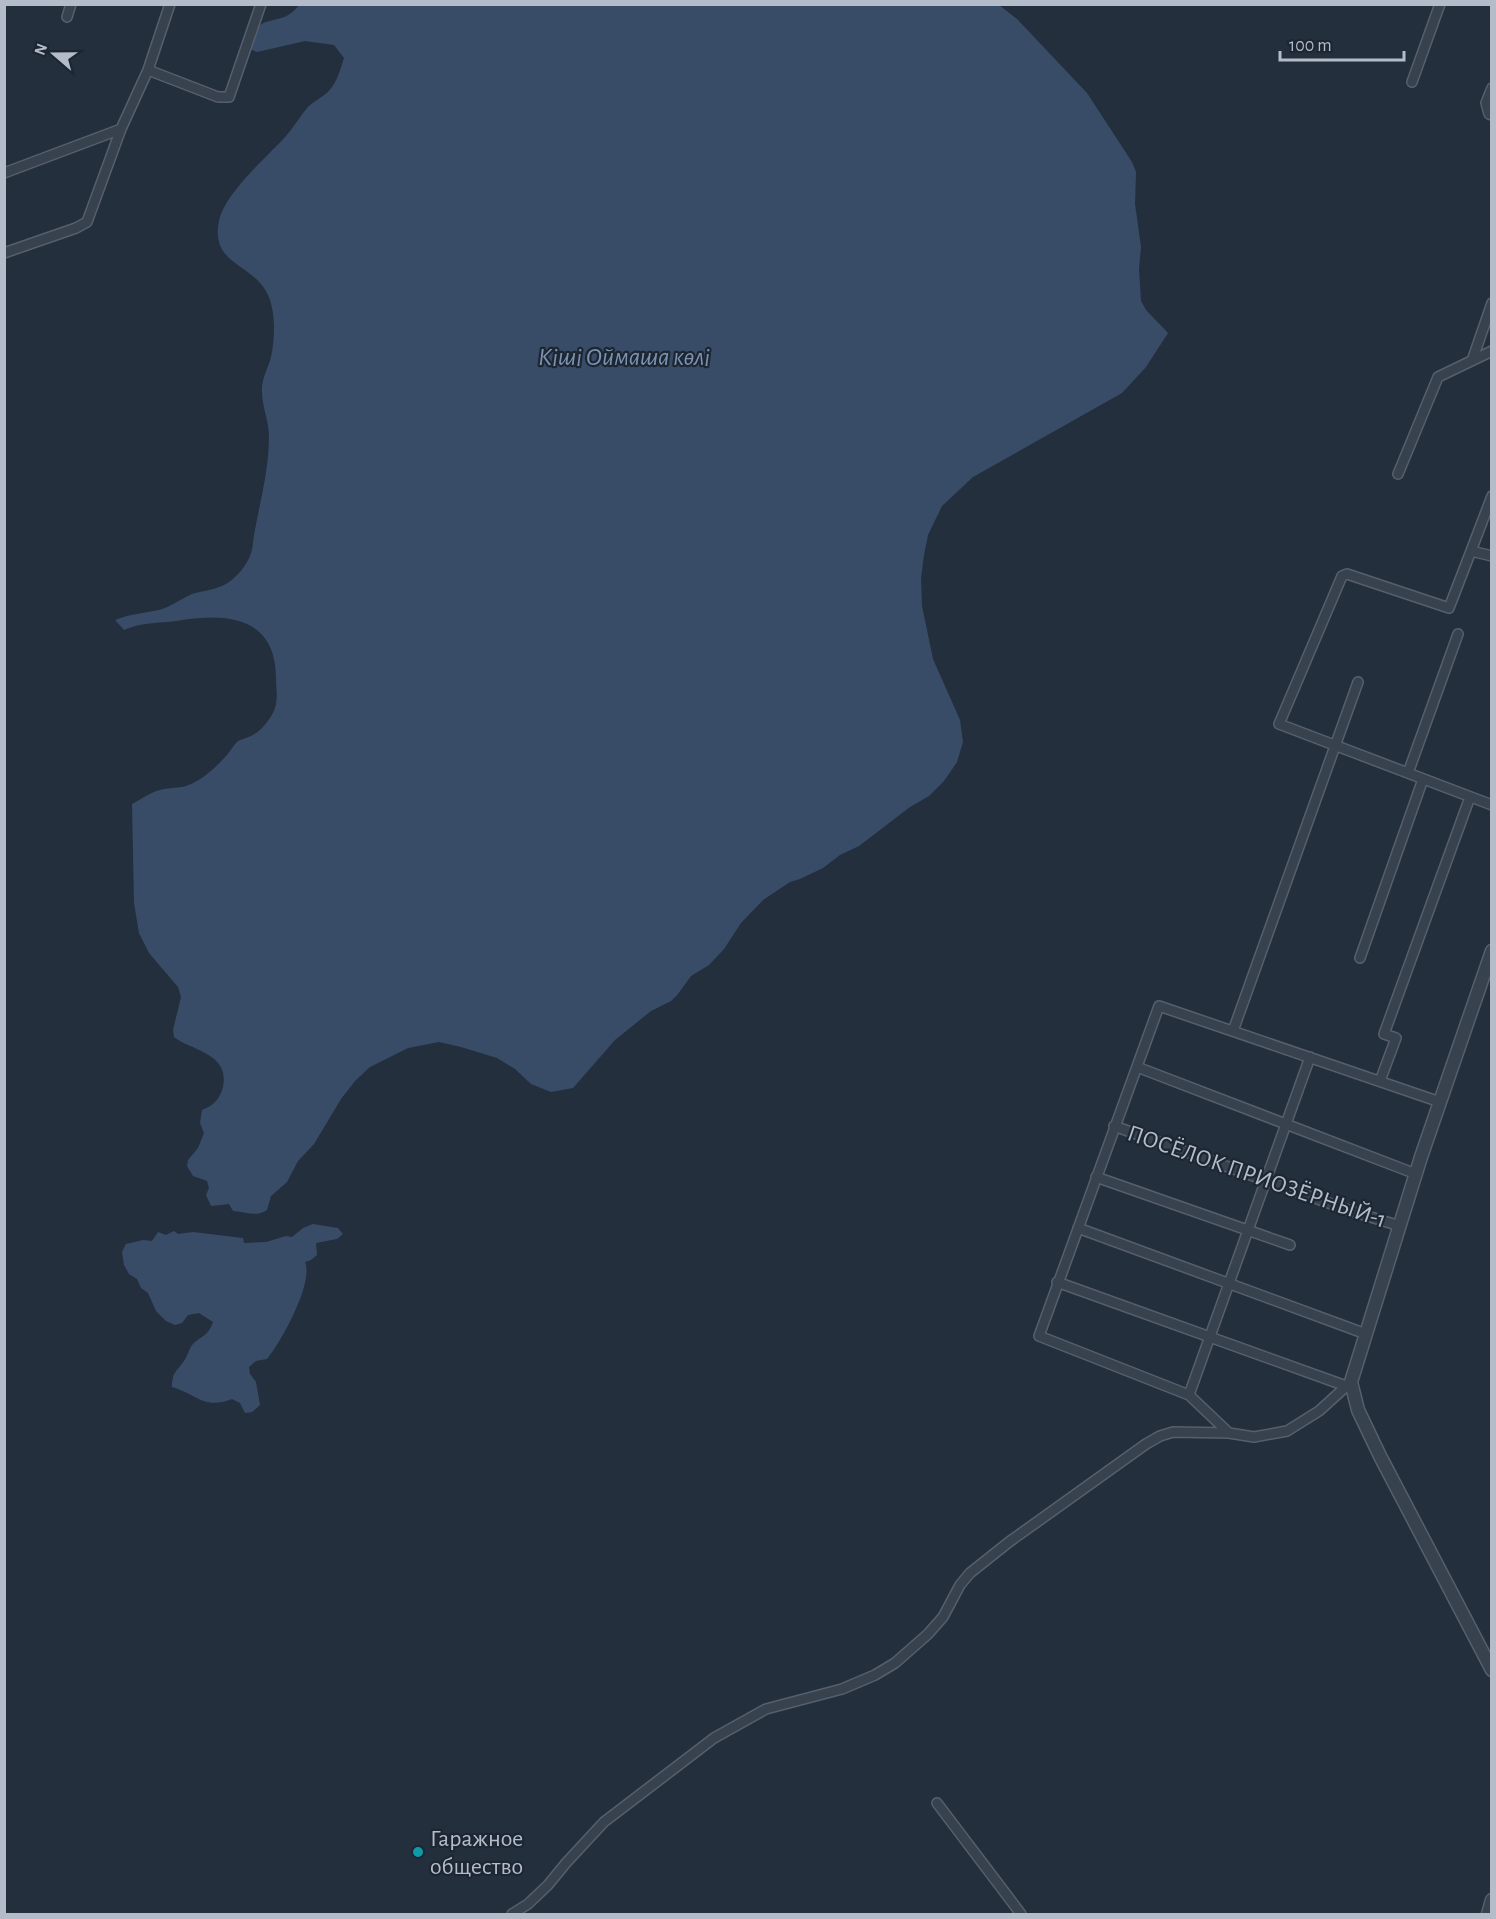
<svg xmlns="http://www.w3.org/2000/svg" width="1496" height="1919" font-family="'Alegreya Sans',sans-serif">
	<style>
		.water { fill: #394c67 }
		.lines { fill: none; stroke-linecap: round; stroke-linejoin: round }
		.minor-casing { stroke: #565f6c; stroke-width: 12 }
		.tertiary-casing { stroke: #565f6c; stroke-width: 15 }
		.minor { stroke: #38414e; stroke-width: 9 }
		.tertiary { stroke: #38414e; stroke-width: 12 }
		.culture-dot { fill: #0f9aa8; stroke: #1d2633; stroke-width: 2 }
		.labels { text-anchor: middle; stroke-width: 4.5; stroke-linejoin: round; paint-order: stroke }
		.street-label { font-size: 24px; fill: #b4bcc9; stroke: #1d2633 }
		.poi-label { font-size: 24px; fill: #b4bcc9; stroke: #1d2633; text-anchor: start }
		.water-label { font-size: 26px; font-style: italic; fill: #7c92b1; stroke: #1d2633 }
	</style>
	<rect width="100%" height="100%" fill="#242f3e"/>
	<!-- water -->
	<path class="water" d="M 299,5 L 999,5 L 1017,19 L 1087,93 L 1132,162 L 1136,172 L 1135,204 L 1141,247 L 1139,269 L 1141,301 L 1146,310 L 1168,333 L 1146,367 L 1122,393 L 973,477 L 942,506 L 928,535 L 924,555 L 921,578 L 922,606 L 933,659 L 960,720 L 963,742 L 957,762 L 944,781 L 929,796 L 910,807 L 859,846 L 840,855 L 823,868 L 800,879 L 790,882 L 763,900 L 741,923 L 724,949 L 709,965 L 691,976 L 678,994 L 671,1001 L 651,1011 L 615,1040 L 573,1088 L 551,1092 L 531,1084 L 515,1069 L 497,1058 L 461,1047 L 439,1042 L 408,1048 L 370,1067 L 355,1081 L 341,1099 L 314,1144 L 298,1161 L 287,1182 L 271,1196 L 267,1210 C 255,1218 245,1211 233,1211 L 229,1204 L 211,1206 L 206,1195 L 209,1188 L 207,1181 L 193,1176 L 187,1166 L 188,1160 L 198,1148 L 204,1133 L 200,1123 L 202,1110 C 213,1106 220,1099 223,1087 C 230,1053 192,1051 174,1037 L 173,1030 L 181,997 L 178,987 L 149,953 L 139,933 L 134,903 L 132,804 C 140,800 151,792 160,790 C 171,787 181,789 191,784 C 205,778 217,766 227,755 C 230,751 234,745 238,741 C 242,739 247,738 251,736 C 260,732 268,722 273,713 C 279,701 276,690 276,678 C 276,618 229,613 182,620 C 160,624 145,621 124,630 L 115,620 C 130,614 144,613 159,610 C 170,607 181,599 192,594 C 202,591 213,590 222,586 C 235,580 247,566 251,553 C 253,547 253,541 254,535 C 260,502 269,470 269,436 C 269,421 262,407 262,392 C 261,379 268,369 271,357 C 275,339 276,312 268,295 C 254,263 210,266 219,221 C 225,193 267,157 286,136 C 294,127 300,116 308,107 C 315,100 326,96 332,87 C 338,79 341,67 344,58 L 334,45 L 305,41 L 257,52 L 250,49 C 256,6 279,32 299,5 Z
		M 313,1224 L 338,1228 L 343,1234 L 337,1239 L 316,1243 L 317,1255 L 311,1260 L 305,1262 C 314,1283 281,1342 267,1359 L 256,1361 L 249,1367 L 250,1374 L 256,1382 L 260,1405 L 252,1412 L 245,1413 L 240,1403 L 232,1399 C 203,1410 197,1394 172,1387 C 172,1372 177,1371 184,1361 C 188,1356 189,1347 194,1343 C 203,1335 208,1336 213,1322 L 199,1313 L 188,1315 L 182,1323 L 175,1325 L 166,1321 L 156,1311 L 148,1293 L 141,1288 L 137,1279 L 129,1274 L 124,1265 L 122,1252 L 126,1244 L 143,1240 L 152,1241 L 158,1232 L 166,1235 L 174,1231 L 178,1234 L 193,1232 L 243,1238 L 244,1243 L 266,1242 L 286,1236 L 292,1237 L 303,1228 Z"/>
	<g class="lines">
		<defs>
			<path id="minor" d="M 67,17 L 71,4
				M 148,70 L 218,97 L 229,97 L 261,4
				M 1412,82 L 1440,4
				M 1492,88 L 1486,103 L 1489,114 L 1492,115
				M 4,173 L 121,129
				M 4,253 L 76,228 L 87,222 L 121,129 L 148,70 L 170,4
				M 1473,358 L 1492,303
				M 1398,474 L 1438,377 L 1492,351
				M 1492,496 L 1471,551 L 1492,556
				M 1471,551 L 1449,608 L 1347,574 L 1342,576 L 1279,724 L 1492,805
				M 1408,773 L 1458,634
				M 1360,958 L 1423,779
				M 1233,1031 L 1358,682
				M 1137,1067 L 1416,1174
				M 1380,1081 L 1396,1038 L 1384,1034 L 1470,797
				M 1114,1126 L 1351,1211 L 1400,1226
				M 1096,1177 L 1290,1245
				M 1078,1228 L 1366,1334
				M 1057,1282 L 1346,1386
				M 1189,1395 L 1310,1057
				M 1229,1433 L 1189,1395 L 1039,1336 L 1159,1006 L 1440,1102
				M 937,1803 L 1021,1914
				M 512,1914 L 528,1904 L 548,1885 L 566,1863 L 604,1822 L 714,1738 L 766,1709 L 842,1689 L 875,1675 L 895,1663 L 928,1634 L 943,1617 L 960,1585 L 970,1573 L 1009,1542 L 1146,1444 L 1160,1436 L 1173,1432 L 1229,1433 L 1254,1437 L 1287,1431 L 1319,1411 L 1351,1382"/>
			<path id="tertiary" d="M 1492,951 L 1421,1157 L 1351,1382 L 1358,1410 L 1380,1456 L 1492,1670
				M 1488,1914 L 1492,1900"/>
		</defs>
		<!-- minor casing -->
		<use href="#minor" class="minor-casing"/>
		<!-- tertiary casing -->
		<use href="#tertiary" class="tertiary-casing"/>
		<!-- minor -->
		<use href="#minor" class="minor"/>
		<!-- tertiary -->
		<use href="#tertiary" class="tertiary"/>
	</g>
	<!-- markers -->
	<circle class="culture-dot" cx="418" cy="1852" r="6"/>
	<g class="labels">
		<!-- street labels -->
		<g class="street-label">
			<text transform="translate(1257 1176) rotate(19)" y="8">ПОСЁЛОК ПРИОЗЁРНЫЙ-1</text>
		</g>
		<!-- poi labels -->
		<g class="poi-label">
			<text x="430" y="1846">Гаражное<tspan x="430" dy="28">общество</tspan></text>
		</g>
		<!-- water labels -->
		<g class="water-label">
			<text x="624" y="365">Кіші Оймаша көлi</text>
		</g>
	</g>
	<!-- border -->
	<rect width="1496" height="1919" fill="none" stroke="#b4bcc9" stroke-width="12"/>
	<!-- north arrow -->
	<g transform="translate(54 54) rotate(290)" stroke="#1d2633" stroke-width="4.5" paint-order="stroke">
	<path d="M0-4.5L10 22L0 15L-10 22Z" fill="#b4bcc9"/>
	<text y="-9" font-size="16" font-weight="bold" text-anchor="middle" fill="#b4bcc9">N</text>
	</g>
	<!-- scale -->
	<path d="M1280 51v9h124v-9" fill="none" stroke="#b4bcc9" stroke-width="3"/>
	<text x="1289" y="51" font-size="18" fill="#b4bcc9" stroke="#1d2633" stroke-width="4.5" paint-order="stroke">100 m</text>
</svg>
